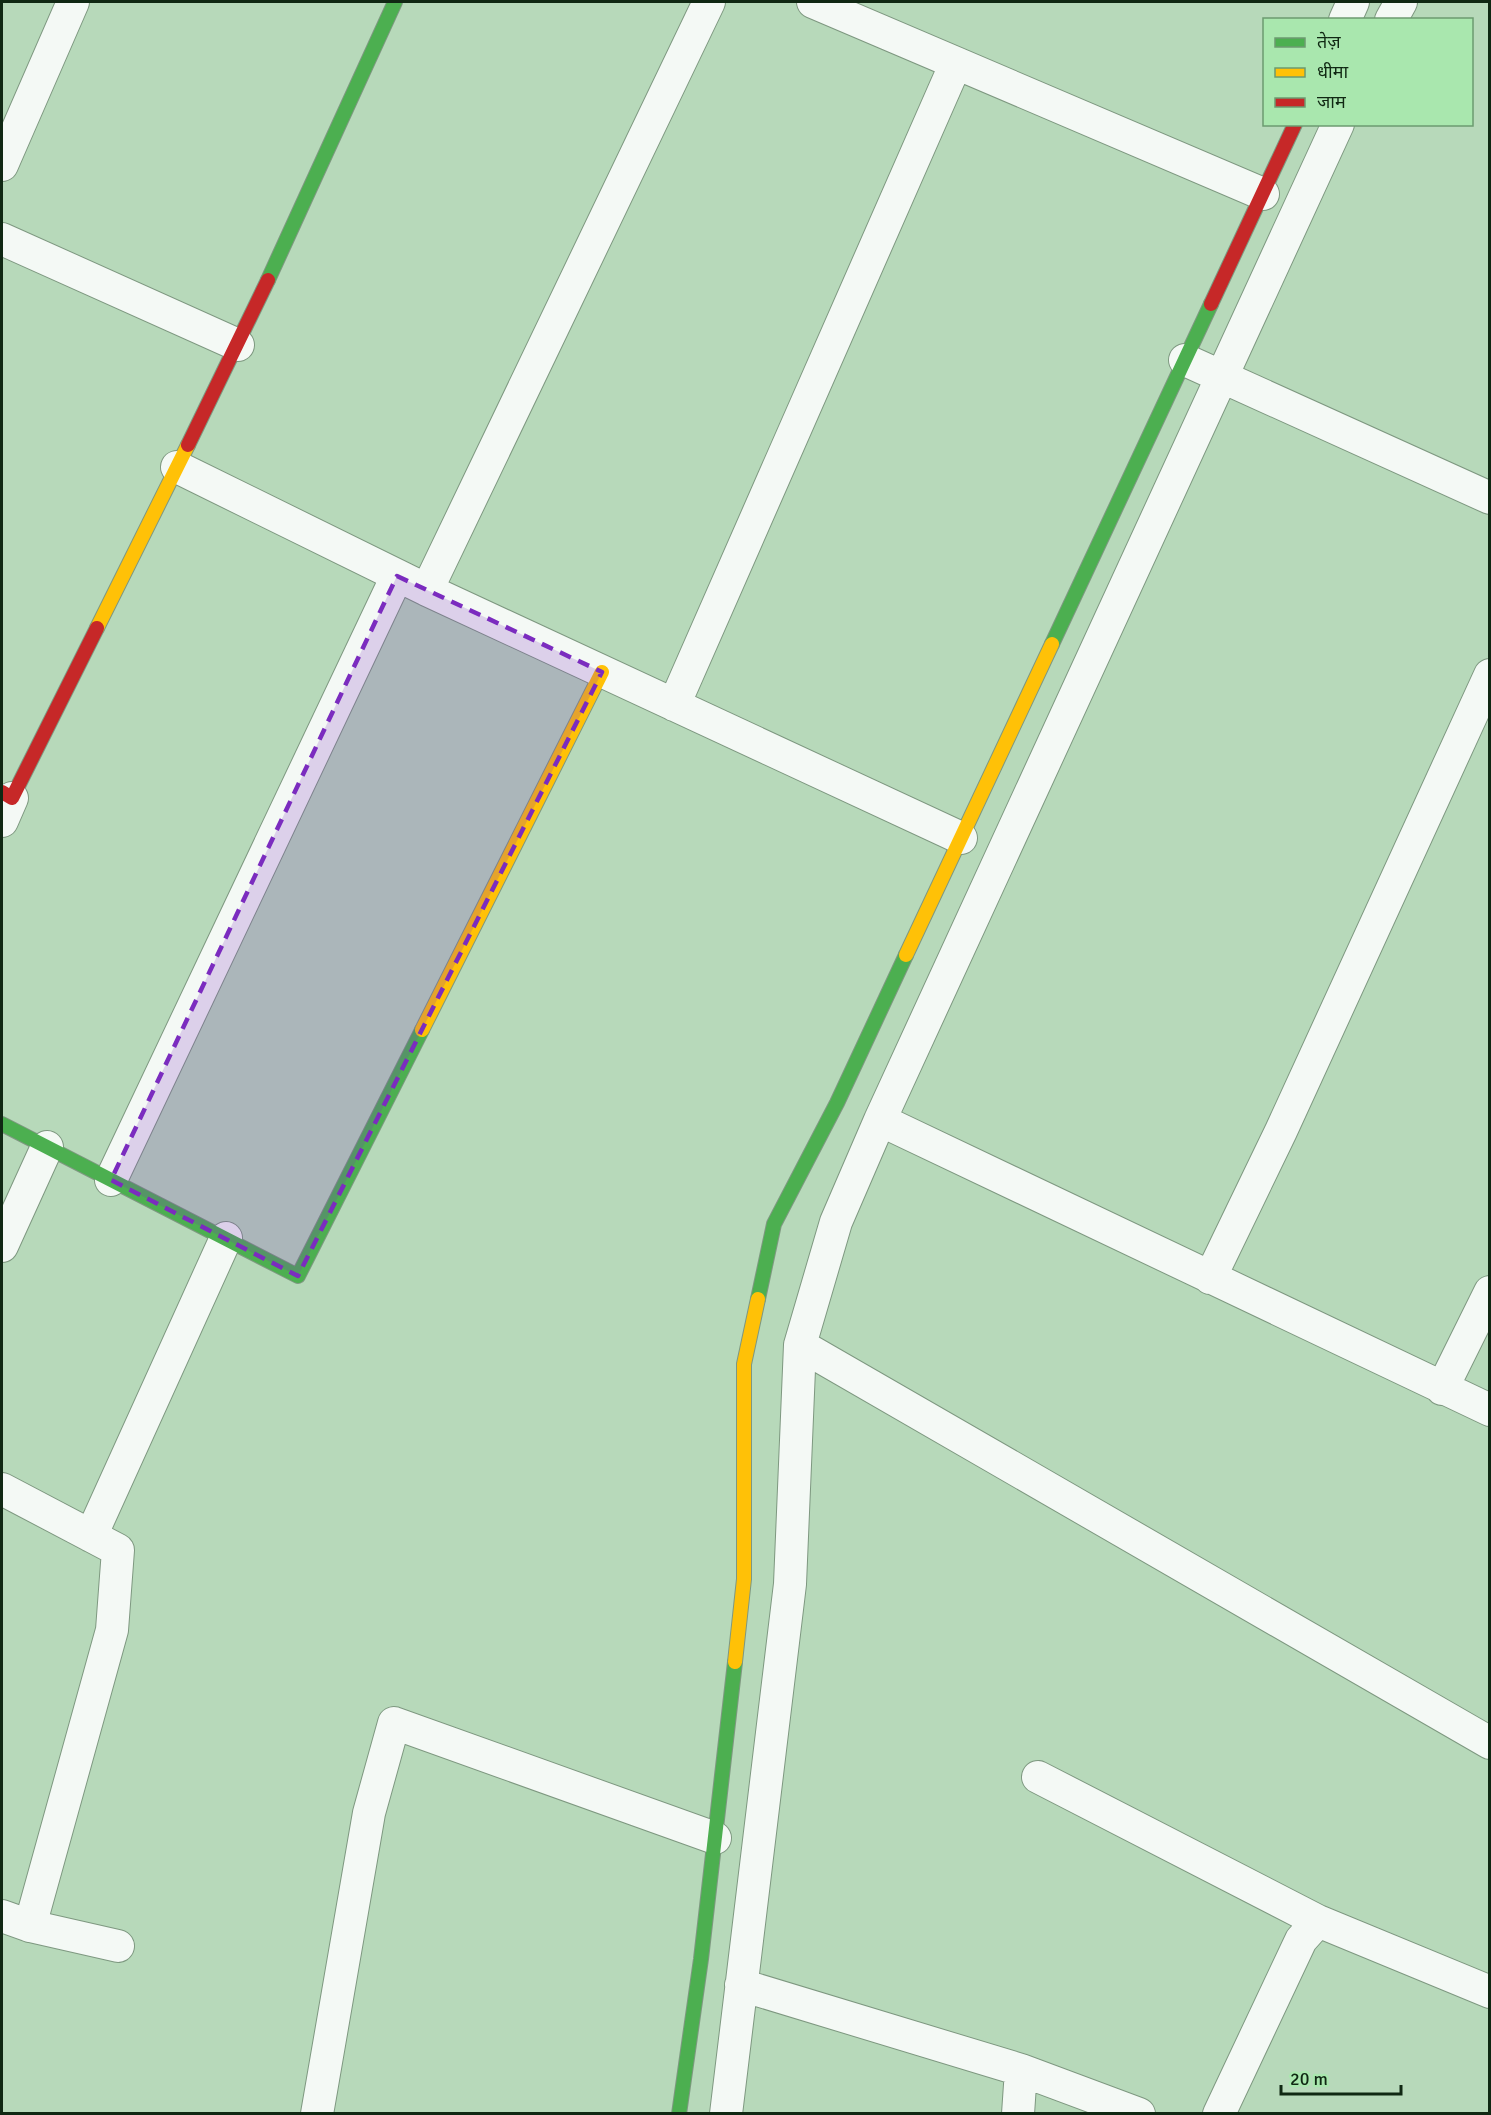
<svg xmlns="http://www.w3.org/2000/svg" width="1491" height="2115" font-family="Signika,'Noto Sans Devanagari',sans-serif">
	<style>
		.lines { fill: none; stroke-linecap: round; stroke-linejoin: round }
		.street-casing { stroke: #7e9880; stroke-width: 34 }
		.fast-casing { stroke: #7e9880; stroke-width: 16 }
		.slow-casing { stroke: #7e9880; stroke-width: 16 }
		.jam-casing { stroke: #7e9880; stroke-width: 16 }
		.street { stroke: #f4f9f5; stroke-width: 32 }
		.fast { stroke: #4caf50; stroke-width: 14 }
		.slow { stroke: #ffc107; stroke-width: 14 }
		.jam { stroke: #c62828; stroke-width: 14 }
		.marked { fill: #7b2cbf; fill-opacity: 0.2; stroke: #7b2cbf; stroke-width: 4.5; stroke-dasharray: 12 8; stroke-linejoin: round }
	</style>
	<rect width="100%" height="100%" fill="#b7d9ba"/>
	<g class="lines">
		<defs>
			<path id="street" d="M 813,2 L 1263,194
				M 1345,20 L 1353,2
				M 1391,20 L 1401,2
				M 2,165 L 73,2
				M 2,239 L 238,345
				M 1185,360 L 1490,498
				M 177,467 L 427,590 L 961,838
				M 427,590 L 709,2
				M 674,705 L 956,63
				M 2,821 L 12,798
				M 880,1120 L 1490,1410
				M 111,1180 L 397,576
				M 2,1246 L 47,1147
				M 1210,1278 L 1281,1131 L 1490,675
				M 800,1345 L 1490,1743
				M 1442,1389 L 1490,1292
				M 2,1489 L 118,1550 L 112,1630 L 30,1926
				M 91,1536 L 226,1238
				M 1038,1777 L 1318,1921
				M 2,1916 L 30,1926 L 118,1946
				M 741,1985 L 1021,2070 L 1018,2114
				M 1021,2070 L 1139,2114
				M 317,2114 L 369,1813 L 394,1723 L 715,1838
				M 726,2114 L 790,1584 L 800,1345 L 836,1222 L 880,1120 L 1338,124
				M 1219,2114 L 1301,1940 L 1318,1921 L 1490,1992"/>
			<path id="fast" d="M 268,280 L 395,2
				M 1052,644 L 1211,304
				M 2,1124 L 298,1276 L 422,1030
				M 758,1299 L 774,1224 L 837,1103 L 906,955
				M 679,2114 L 701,1959 L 735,1662"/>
			<path id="slow" d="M 97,628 L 188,445
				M 906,955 L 1052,644
				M 422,1030 L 602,672
				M 735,1662 L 744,1579 L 744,1364 L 758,1299"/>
			<path id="jam" d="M 1211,304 L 1295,124
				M 188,445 L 268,280
				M 2,792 L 12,798 L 97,628"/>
		</defs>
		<!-- street casing -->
		<use href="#street" class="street-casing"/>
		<!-- fast casing -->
		<use href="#fast" class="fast-casing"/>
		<!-- slow casing -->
		<use href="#slow" class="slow-casing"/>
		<!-- jam casing -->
		<use href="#jam" class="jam-casing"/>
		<!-- street -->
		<use href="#street" class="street"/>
		<!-- fast -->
		<use href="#fast" class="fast"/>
		<!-- slow -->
		<use href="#slow" class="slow"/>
		<!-- jam -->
		<use href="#jam" class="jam"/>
	</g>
	<!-- marked area -->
	<path class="marked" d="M 397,576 L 602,672 L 298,1276 L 111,1180 Z"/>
	<!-- border -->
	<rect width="1491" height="2115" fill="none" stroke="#102813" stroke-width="6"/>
	<!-- legend -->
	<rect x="1263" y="18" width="210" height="108" fill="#a9e7ae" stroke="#6c9b70" stroke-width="1.5"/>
	<rect x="1275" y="38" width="30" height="9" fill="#4caf50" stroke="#6c9b70" stroke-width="1.5"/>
	<text x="1317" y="48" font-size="18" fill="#102813">तेज़</text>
	<rect x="1275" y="68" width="30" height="9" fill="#ffc107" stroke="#6c9b70" stroke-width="1.5"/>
	<text x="1317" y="78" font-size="18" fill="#102813">धीमा</text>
	<rect x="1275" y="98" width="30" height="9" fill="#c62828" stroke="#6c9b70" stroke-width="1.5"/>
	<text x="1317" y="108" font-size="18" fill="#102813">जाम</text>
	<!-- scale -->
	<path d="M1281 2085v9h120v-9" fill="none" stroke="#102813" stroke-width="3"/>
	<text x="1290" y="2085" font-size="18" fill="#102813" stroke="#a9e7ae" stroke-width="4.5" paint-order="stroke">20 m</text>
</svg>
